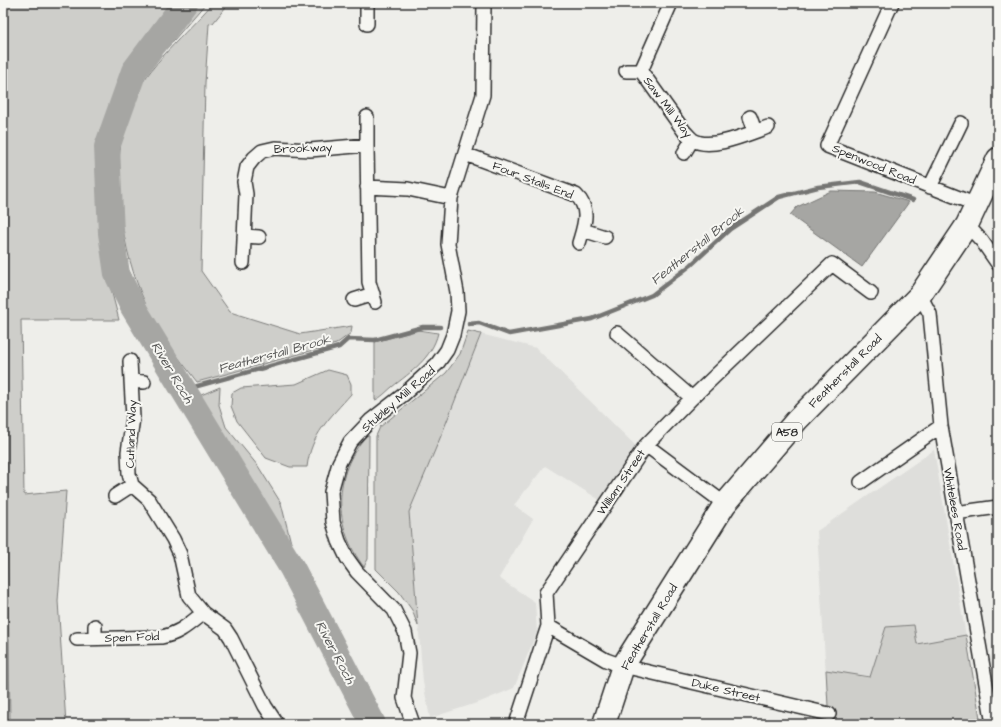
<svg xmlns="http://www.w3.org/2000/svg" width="1001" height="727" font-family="'Architects Daughter',sans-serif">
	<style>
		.built { fill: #dededb }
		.green { fill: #cececa; stroke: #7c7c7a }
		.water { fill: #a6a6a3; stroke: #757573 }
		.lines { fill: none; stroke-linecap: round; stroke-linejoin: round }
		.stream { stroke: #757573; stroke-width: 4.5 }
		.river { stroke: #a6a6a3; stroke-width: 26 }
		.minor-casing { stroke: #2b2b2b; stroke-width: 16 }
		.trunk-casing { stroke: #2b2b2b; stroke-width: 25 }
		.minor { stroke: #f6f6f2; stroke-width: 13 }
		.trunk { stroke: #f6f6f2; stroke-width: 22 }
		.labels { text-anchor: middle; stroke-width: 4; stroke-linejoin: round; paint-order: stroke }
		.shield { fill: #f6f6f2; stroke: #686867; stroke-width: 1 }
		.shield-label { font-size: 11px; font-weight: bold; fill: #2b2b2b }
		.street-label { font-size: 12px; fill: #2b2b2b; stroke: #f6f6f2 }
		.water-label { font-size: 13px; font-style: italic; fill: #565655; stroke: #f6f6f2 }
	</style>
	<rect width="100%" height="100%" fill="#eeeeea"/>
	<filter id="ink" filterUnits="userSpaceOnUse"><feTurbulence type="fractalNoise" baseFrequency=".025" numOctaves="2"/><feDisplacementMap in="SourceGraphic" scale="8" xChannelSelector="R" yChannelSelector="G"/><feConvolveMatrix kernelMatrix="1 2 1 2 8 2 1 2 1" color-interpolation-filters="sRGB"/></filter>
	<g filter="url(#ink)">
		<!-- built -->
		<path class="built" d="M 481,334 L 536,348 L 638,448 L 603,502 L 545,466 L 514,505 L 533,519 L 499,578 L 535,602 L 537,632 L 514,688 L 480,702 L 430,718 L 423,682 L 409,512 L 443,431 Z
			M 934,450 L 981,724 L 829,724 L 817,531 Z"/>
		<!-- green -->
		<path class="green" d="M 7,3 L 174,3 L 133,55 L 113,98 L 98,156 L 104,262 L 119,320 L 21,320 L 24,495 L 66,491 L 58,601 L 66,724 L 10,724 L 7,509 Z
			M 193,3 L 206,3 L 148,70 L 128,99 L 141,71 Z
			M 213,3 L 229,3 L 213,23 L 209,24 L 205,83 L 201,271 L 230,312 L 300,334 L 352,326 L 351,333 L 336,344 L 197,382 C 187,369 177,356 168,343 C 133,293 118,231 119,171 C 119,152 122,120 131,103 C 149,64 185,35 213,3 Z
			M 418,330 L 438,333 C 432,358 411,372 392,387 C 387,391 381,398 375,400 L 375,342 Z
			M 468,331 L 481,334 L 443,431 L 409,512 L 418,626 L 412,610 L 399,592 L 376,569 L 376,436 L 380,427 L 446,373 L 460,354 Z
			M 328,370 L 347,375 L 351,384 L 351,394 C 330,418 311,434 307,467 L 290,467 L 266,458 L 237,421 L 231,406 L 232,393 L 241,388 L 296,384 Z
			M 220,387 L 219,405 L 226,427 L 258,466 L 281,503 L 292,547 L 286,549 L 194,398 Z
			M 367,435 L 369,436 L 368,559 L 364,567 C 333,527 332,474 367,435 Z
			M 914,625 L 917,644 L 966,635 L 981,724 L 829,724 L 826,670 L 870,677 L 886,627 Z"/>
		<!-- water -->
		<path class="water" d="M 831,191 L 875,192 L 909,202 L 862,267 L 790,215 L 797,207 Z"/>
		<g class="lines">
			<!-- stream -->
			<path class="stream" d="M 469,324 L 479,323 L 509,334 L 592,319 L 652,295 L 691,265 L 730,229 L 779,197 L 818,187 L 860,182 L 913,200
				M 183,390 L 339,347 L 348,339 L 375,340 L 423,327 L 440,327"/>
			<!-- river -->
			<path class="river" d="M 185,3 L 134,71 L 107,147 L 111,233 L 117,274 L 133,307 L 292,568 L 373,724"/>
			<defs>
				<path id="minor" d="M 671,3 L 641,71 L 684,131 C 687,134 690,138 693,140 C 711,151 750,133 768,127
					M 892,3 L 827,146 L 977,205
					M 367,24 L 367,3
					M 626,71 L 641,71
					M 367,117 L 367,145
					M 750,117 L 755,131
					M 684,153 L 692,140
					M 465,154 L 576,195 C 591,209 584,226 579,243
					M 367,187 L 408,189 L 451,198
					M 930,187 L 961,123
					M 967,225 L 982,241 L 998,264
					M 583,230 L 605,237
					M 244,236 L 259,237
					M 243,263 L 246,194 L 244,182 L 247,167 L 254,158 L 262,151 L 275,148 L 310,150 L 367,145 L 369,282 L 375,302
					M 920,295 L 930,314 L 941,426 L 993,724
					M 354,300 L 373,294
					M 617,333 L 692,398
					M 130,361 L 133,418 L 128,452 L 129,474 L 132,485 L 149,500 L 173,539 L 180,554 L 189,596 L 203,613 L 225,629 L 231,638 L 265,706 L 277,724
					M 132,381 L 144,382
					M 646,445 L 725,504
					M 861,482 L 941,426
					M 115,496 L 132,485
					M 955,513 L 998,507
					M 548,626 L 606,660 L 623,666 L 829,714
					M 95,638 L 95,626
					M 77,639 L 161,637 C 179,634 189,624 203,613
					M 413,724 L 404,698 L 409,653 L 405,632 L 394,610 L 357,572 L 347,558 L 339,541 L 333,522 L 331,492 L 339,463 L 350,442 L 371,420 L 403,395 L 437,364 L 447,350 L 453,335 L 458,311 L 457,292 L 448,244 L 451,198 L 483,95 L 484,3
					M 516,724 L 548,626 L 546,593 L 646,445 L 692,398 L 832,264 L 871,293"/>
				<path id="trunk" d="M 604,724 L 623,666 L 725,504 L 797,420 L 920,295 L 967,225 L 998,159"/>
			</defs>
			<!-- minor casing -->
			<use href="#minor" class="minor-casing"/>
			<!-- trunk casing -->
			<use href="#trunk" class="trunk-casing"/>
			<!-- minor -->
			<use href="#minor" class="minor"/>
			<!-- trunk -->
			<use href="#trunk" class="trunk"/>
		</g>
	</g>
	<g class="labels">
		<!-- shield labels -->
		<rect class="shield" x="772" y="423" width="30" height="18" rx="3"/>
		<g class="shield-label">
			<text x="787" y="436">A58</text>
		</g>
		<!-- street labels -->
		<g class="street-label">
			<text transform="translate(668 107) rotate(53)" y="4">Saw Mill Way</text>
			<text transform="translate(303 148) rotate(-2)" y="4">Brookway</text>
			<text transform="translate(874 164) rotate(22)" y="4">Spenwood Road</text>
			<text transform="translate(533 180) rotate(21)" y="4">Four Stalls End</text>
			<text transform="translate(845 371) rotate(-45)" y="4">Featherstall Road</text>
			<text transform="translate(398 399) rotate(-41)" y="4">Stubley Mill Road</text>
			<text transform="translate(131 434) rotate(-88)" y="4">Cutland Way</text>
			<text transform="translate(621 482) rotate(-56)" y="4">William Street</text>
			<text transform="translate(955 509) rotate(80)" y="4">Whitelees Road</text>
			<text transform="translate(649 627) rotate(-59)" y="4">Featherstall Road</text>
			<text transform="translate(132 637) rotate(-2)" y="4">Spen Fold</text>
			<text transform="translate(726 690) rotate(13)" y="4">Duke Street</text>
		</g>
		<!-- water labels -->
		<g class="water-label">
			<text transform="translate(697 245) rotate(-39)" y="5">Featherstall Brook</text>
			<text transform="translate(274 353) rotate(-15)" y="5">Featherstall Brook</text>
			<text transform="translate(173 372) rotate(59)" y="5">River Roch</text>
			<text transform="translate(336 652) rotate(62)" y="5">River Roch</text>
		</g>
	</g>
	<!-- margin -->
	<rect width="1001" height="727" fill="none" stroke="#f6f6f2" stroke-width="16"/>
	<rect x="8" y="8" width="985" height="711" fill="none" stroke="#2b2b2b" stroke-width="1.5" filter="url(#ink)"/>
</svg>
